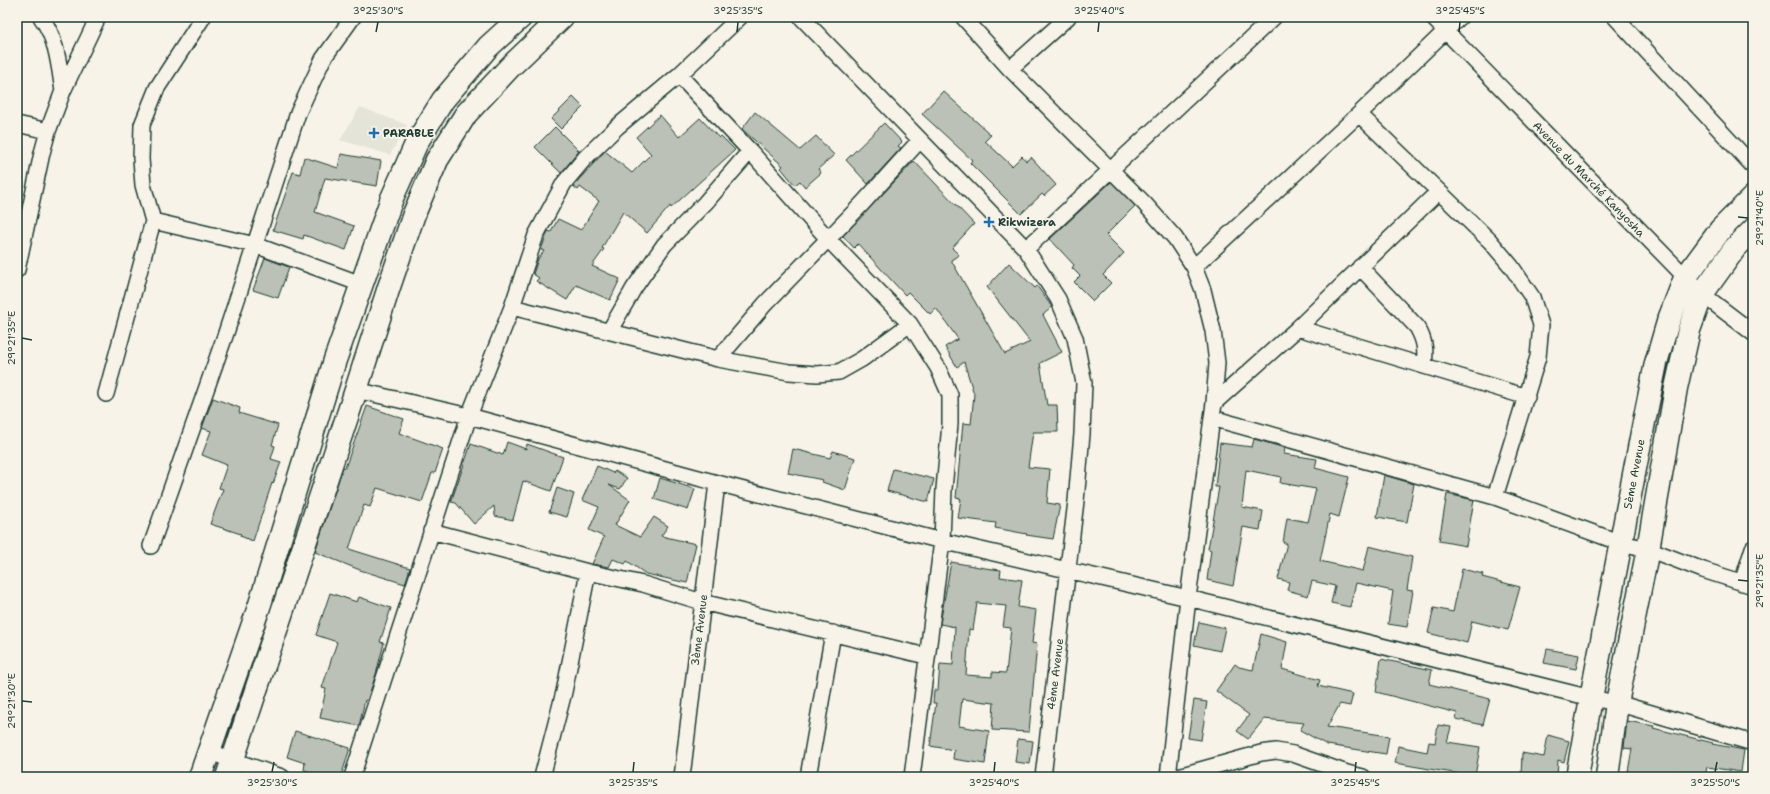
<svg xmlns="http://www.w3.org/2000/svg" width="1770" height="794" font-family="'Shantell Sans',sans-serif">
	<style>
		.built { fill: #e5e4d9 }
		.building { fill: #bbc1b6; stroke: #1f3d34; fill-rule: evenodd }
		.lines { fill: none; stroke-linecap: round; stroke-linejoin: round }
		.street-casing { stroke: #1f3d34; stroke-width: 18 }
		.secondary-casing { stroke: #1f3d34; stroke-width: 25 }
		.street { stroke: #f7f3e8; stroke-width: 15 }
		.secondary { stroke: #f7f3e8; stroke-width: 22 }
		.ticks { fill: none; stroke: #1f3d34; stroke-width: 1.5 }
		.poi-dot { fill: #1f6fb2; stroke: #f7f3e8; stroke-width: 1.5 }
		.labels { text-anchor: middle; stroke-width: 4; stroke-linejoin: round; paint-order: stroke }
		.poi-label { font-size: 11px; font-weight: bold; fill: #1f3d34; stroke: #f7f3e8; text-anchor: start }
		.street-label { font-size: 11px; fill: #1f3d34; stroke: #f7f3e8 }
		.neatline { fill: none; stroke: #1f3d34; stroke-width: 1.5 }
		.ticks-label { font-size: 10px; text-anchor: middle; fill: #1f3d34 }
	</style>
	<rect width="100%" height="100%" fill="#f7f3e8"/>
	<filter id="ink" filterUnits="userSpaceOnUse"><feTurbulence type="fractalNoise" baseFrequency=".025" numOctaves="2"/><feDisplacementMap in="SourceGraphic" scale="8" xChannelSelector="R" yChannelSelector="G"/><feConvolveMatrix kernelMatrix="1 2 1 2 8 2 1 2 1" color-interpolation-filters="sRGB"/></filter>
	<g filter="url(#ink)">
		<!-- built -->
		<path class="built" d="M 360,107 L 407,125 L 390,155 L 340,140 Z"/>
		<!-- building -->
		<path class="building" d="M 943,91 L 991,135 L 985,141 L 1012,166 L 1022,156 L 1026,161 L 1031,157 L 1056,185 L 1044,196 L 1042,194 L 1021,214 L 970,163 L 972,160 L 922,114 Z
			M 573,97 L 583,107 L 561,129 L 551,119 Z
			M 755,112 L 800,150 L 816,136 L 834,155 L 818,169 L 821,173 L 805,187 L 800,181 L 795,185 L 781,168 L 783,166 L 742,129 Z
			M 660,115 L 679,137 L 700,118 L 719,138 L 721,136 L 735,150 L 671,208 L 670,206 L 647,233 L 623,212 L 602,248 L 604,249 L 592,266 L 620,279 L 610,300 L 576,285 L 567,300 L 536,281 L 539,278 L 533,274 L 538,259 L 544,251 L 541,250 L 548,231 L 551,232 L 558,219 L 581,230 L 599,201 L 580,187 L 578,190 L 573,186 L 605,151 L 632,173 L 651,154 L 636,137 Z
			M 884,123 L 902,142 L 898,146 L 901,148 L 868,184 L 846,160 Z
			M 555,127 L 579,151 L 561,173 L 535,147 Z
			M 341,154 L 381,161 L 377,186 L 325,178 L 315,212 L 354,226 L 346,250 L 304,235 L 303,239 L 273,230 L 293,172 L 300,174 L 304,157 L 338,168 Z
			M 914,161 L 974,224 L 952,248 L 959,255 L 951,260 L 1005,354 L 1030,342 L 987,287 L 1009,263 L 1035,288 L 1037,286 L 1052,307 L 1043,315 L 1062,352 L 1040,363 L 1047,405 L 1057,405 L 1058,432 L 1033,432 L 1028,467 L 1050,469 L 1047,503 L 1060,505 L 1053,539 L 1026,535 L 1027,534 L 995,528 L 996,523 L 958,518 L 961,499 L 956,498 L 963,423 L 971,424 L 974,394 L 964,362 L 957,367 L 945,347 L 958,339 L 936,308 L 930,314 L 908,292 L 905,295 L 858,244 L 854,248 L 843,236 Z
			M 1111,182 L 1135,206 L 1106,235 L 1124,253 L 1103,275 L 1111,283 L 1093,301 L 1074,282 L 1080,276 L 1072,268 L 1074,265 L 1050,239 Z
			M 265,258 L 289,267 L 278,298 L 253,290 Z
			M 213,398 L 240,408 L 239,413 L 278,425 L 272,445 L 275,446 L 271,459 L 281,462 L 273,484 L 272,483 L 253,541 L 240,536 L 241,534 L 210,524 L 223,489 L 219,488 L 227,465 L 202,455 L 211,431 L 202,428 Z
			M 367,406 L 404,419 L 399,433 L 443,449 L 435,473 L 432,473 L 422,502 L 377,488 L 370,507 L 364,505 L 349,549 L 410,568 L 405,584 L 360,570 L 315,552 L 343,467 L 345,468 Z
			M 1254,439 L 1285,448 L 1284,454 L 1317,459 L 1315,468 L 1349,477 L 1339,517 L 1330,514 L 1320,561 L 1363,571 L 1369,546 L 1412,557 L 1407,590 L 1413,591 L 1407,627 L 1388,624 L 1393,591 L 1356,583 L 1350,607 L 1331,603 L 1335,586 L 1312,581 L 1308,596 L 1287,590 L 1289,582 L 1278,579 L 1287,543 L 1283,543 L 1287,518 L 1308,522 L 1316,489 L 1280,483 L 1281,477 L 1246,470 L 1242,507 L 1263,511 L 1260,530 L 1243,527 L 1233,586 L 1207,580 L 1211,550 L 1208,549 L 1219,487 L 1215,487 L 1220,443 L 1252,447 Z
			M 507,442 L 526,449 L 527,444 L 563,457 L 551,491 L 523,481 L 513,520 L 495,516 L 494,506 L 474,524 L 456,503 L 451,502 L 471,444 L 503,455 Z
			M 793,449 L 830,458 L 833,451 L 855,458 L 845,490 L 822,482 L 823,480 L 788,473 Z
			M 597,466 L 613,473 L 615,471 L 627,478 L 620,489 L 609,485 L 630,500 L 615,525 L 640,537 L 654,517 L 668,526 L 661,536 L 696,544 L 687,583 L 646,574 L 627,561 L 625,564 L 613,559 L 609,567 L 592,564 L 604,537 L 589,530 L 599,507 L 582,500 Z
			M 893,469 L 934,479 L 928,502 L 887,491 Z
			M 1384,475 L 1414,484 L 1407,522 L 1377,517 Z
			M 660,478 L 695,489 L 688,510 L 654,499 Z
			M 557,488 L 574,494 L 567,517 L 549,512 Z
			M 1447,494 L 1474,500 L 1466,546 L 1439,541 Z
			M 951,562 L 985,568 L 1001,570 L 1000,577 L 1022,580 L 1018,607 L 1036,610 L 1032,643 L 1037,644 L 1029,732 L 992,730 L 994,703 L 962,699 L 959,726 L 989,731 L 985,764 L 953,759 L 954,750 L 930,746 L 936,703 L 933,703 L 934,690 L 938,690 L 940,664 L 953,665 L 955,627 L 940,624 ZM 977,603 L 1006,606 L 1003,627 L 1011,628 L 1006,673 L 992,672 L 992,677 L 966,675 L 969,629 L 973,630 Z
			M 1462,569 L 1483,574 L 1482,577 L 1520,587 L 1508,630 L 1472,621 L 1467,643 L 1428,633 L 1434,608 L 1453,612 Z
			M 330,593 L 357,602 L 359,597 L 391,608 L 380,642 L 384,643 L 376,674 L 367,701 L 365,700 L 359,726 L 320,718 L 326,689 L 322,688 L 337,642 L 316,635 Z
			M 1199,622 L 1225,628 L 1220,651 L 1194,645 Z
			M 1261,634 L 1287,642 L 1282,669 L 1320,680 L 1318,686 L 1353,694 L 1350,706 L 1340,704 L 1327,727 L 1389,736 L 1386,754 L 1327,745 L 1300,730 L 1304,723 L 1264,719 L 1248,739 L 1237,731 L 1249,715 L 1216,691 L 1235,664 L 1239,667 L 1253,670 Z
			M 1547,649 L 1579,655 L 1576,669 L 1544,663 Z
			M 1381,659 L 1432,670 L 1429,684 L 1490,699 L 1483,725 L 1456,719 L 1457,713 L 1376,692 Z
			M 1194,700 L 1207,702 L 1201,740 L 1188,738 Z
			M 1627,721 L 1654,726 L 1653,728 L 1713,743 L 1712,744 L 1744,750 L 1741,772 L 1707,767 L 1705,777 L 1675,771 L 1674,777 L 1627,777 L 1632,749 L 1624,748 Z
			M 1438,725 L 1451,727 L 1447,742 L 1480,747 L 1475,776 L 1441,771 L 1395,763 L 1398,746 L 1427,752 L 1429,742 L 1435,743 Z
			M 295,731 L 350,748 L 341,777 L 331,777 L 304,770 L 305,763 L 287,757 Z
			M 1548,735 L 1569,741 L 1564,762 L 1558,760 L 1557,777 L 1521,777 L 1522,753 L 1544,757 Z
			M 1018,739 L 1033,741 L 1030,764 L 1015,762 Z"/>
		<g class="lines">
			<defs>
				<path id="street" d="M 41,17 C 57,39 59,65 63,91
					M 801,17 L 1026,249 L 1058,299 L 1075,338 L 1084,383 L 1082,434 L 1076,501 L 1043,777
					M 963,17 L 1010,69 L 1144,203 L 1175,238 L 1194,267 L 1203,290 L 1213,331 L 1217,363 L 1214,403 L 1188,598 L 1168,777
					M 1432,17 L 1702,294 L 1753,333
					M 1615,17 L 1753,166
					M 1010,69 L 1068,17
					M 679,75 L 750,151 L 829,240 L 910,324 L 938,368 L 950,395 L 950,424 L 944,489 L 942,541 L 912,777
					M 1359,114 L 1490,241 L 1511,266 L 1532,297 L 1541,325 L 1538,357 L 1495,497
					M 17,124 L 48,131
					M 153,221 L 255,245 L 361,284
					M 1026,249 L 1274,17
					M 1194,267 L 1359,114 L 1460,17
					M 1360,267 L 1417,327 C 1425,341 1426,350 1424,366
					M 17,270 L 42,153 L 48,131 L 63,91 L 98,17
					M 512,307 L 718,359 L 789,372 L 817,374 L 839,372 L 862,359 L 910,324
					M 1298,328 L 1527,397
					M 610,330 L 634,288 L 664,245 L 705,203 L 750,151
					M 718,359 L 765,304 L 862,204 L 920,140
					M 356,390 L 469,416 L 717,483 L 942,541 L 1188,598 L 1591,698 L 1617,703 L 1753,743
					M 106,394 L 153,221 L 143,185 L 141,159 L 142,125 L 157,88 L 203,17
					M 1214,403 L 1298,328 L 1439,191
					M 1212,418 L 1495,497 L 1621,543 L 1648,549 L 1703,570 L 1753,586
					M 431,531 L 588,572 L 643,584 L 702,602 L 926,656
					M 151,546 L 226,333 L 298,113 L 323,59 L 353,17
					M 1742,583 L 1753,548
					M 209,752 L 282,777
					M 352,777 L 469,416 L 512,307 L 536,235 L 564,183 L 585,158 L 617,127 L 679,75 L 740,17
					M 542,777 L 564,692 L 588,572
					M 682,777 L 717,483
					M 808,777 L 833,633
					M 1175,777 L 1261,753 L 1276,751 L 1293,754 L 1347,773 L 1363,777"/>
				<path id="secondary" d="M 200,777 L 260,604 L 335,360 L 392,198 L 417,142 L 443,100 L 488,47 L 521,17
					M 227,777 L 356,390 L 389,287 L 414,214 L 437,160 L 466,114 L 510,67 L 562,17
					M 1577,777 L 1591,698 L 1644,422 L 1656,363 L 1668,322 L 1685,278 L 1721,229 L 1753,197
					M 1607,777 L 1617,703 L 1648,549 L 1676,388 L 1689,330 L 1702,294 L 1735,248 L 1753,230"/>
			</defs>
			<!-- street casing -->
			<use href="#street" class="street-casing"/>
			<!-- secondary casing -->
			<use href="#secondary" class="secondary-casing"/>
			<!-- street -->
			<use href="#street" class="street"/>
			<!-- secondary -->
			<use href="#secondary" class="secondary"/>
		</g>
	</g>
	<!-- ticks -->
	<path class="ticks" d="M 376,32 L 378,22M 737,32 L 738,22M 1098,32 L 1099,22M 1459,32 L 1460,22M 1738,217 L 1748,218M 22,338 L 32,340M 1738,580 L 1748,581M 22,701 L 32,702M 272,772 L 274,762M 633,772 L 634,762M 994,772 L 995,762M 1355,772 L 1356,762M 1715,772 L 1717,762"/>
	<!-- markers -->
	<g class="poi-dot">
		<path d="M372 127h4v4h4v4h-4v4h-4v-4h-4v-4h4z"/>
		<path d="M987 216h4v4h4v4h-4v4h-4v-4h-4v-4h4z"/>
	</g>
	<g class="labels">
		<!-- poi labels -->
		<g class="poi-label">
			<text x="383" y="137">PARABLE</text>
			<text x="998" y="226">Rikwizera</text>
		</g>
		<!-- street labels -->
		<g class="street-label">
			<text transform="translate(1589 179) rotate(46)" y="4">Avenue du Marché Kanyosha</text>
			<text transform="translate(1634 474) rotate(-79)" y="4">5ème Avenue</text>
			<text transform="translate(699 630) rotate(-83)" y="4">3ème Avenue</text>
			<text transform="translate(1055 674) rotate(-83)" y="4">4ème Avenue</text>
		</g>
	</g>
	<!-- margin -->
	<rect width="1770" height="794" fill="none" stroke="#f7f3e8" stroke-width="44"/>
	<rect x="22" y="22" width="1726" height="750" class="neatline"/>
	<g class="ticks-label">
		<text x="378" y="14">3°25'30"S</text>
		<text x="738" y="14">3°25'35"S</text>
		<text x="1099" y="14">3°25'40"S</text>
		<text x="1460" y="14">3°25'45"S</text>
		<text transform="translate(1759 218) rotate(-90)" y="4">29°21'40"E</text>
		<text transform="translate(11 338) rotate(-90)" y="4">29°21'35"E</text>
		<text transform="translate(1759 581) rotate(-90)" y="4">29°21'35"E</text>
		<text transform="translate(11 701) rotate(-90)" y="4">29°21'30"E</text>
		<text x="272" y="786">3°25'30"S</text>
		<text x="633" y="786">3°25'35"S</text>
		<text x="994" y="786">3°25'40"S</text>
		<text x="1355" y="786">3°25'45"S</text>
		<text x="1715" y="786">3°25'50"S</text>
	</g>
</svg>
